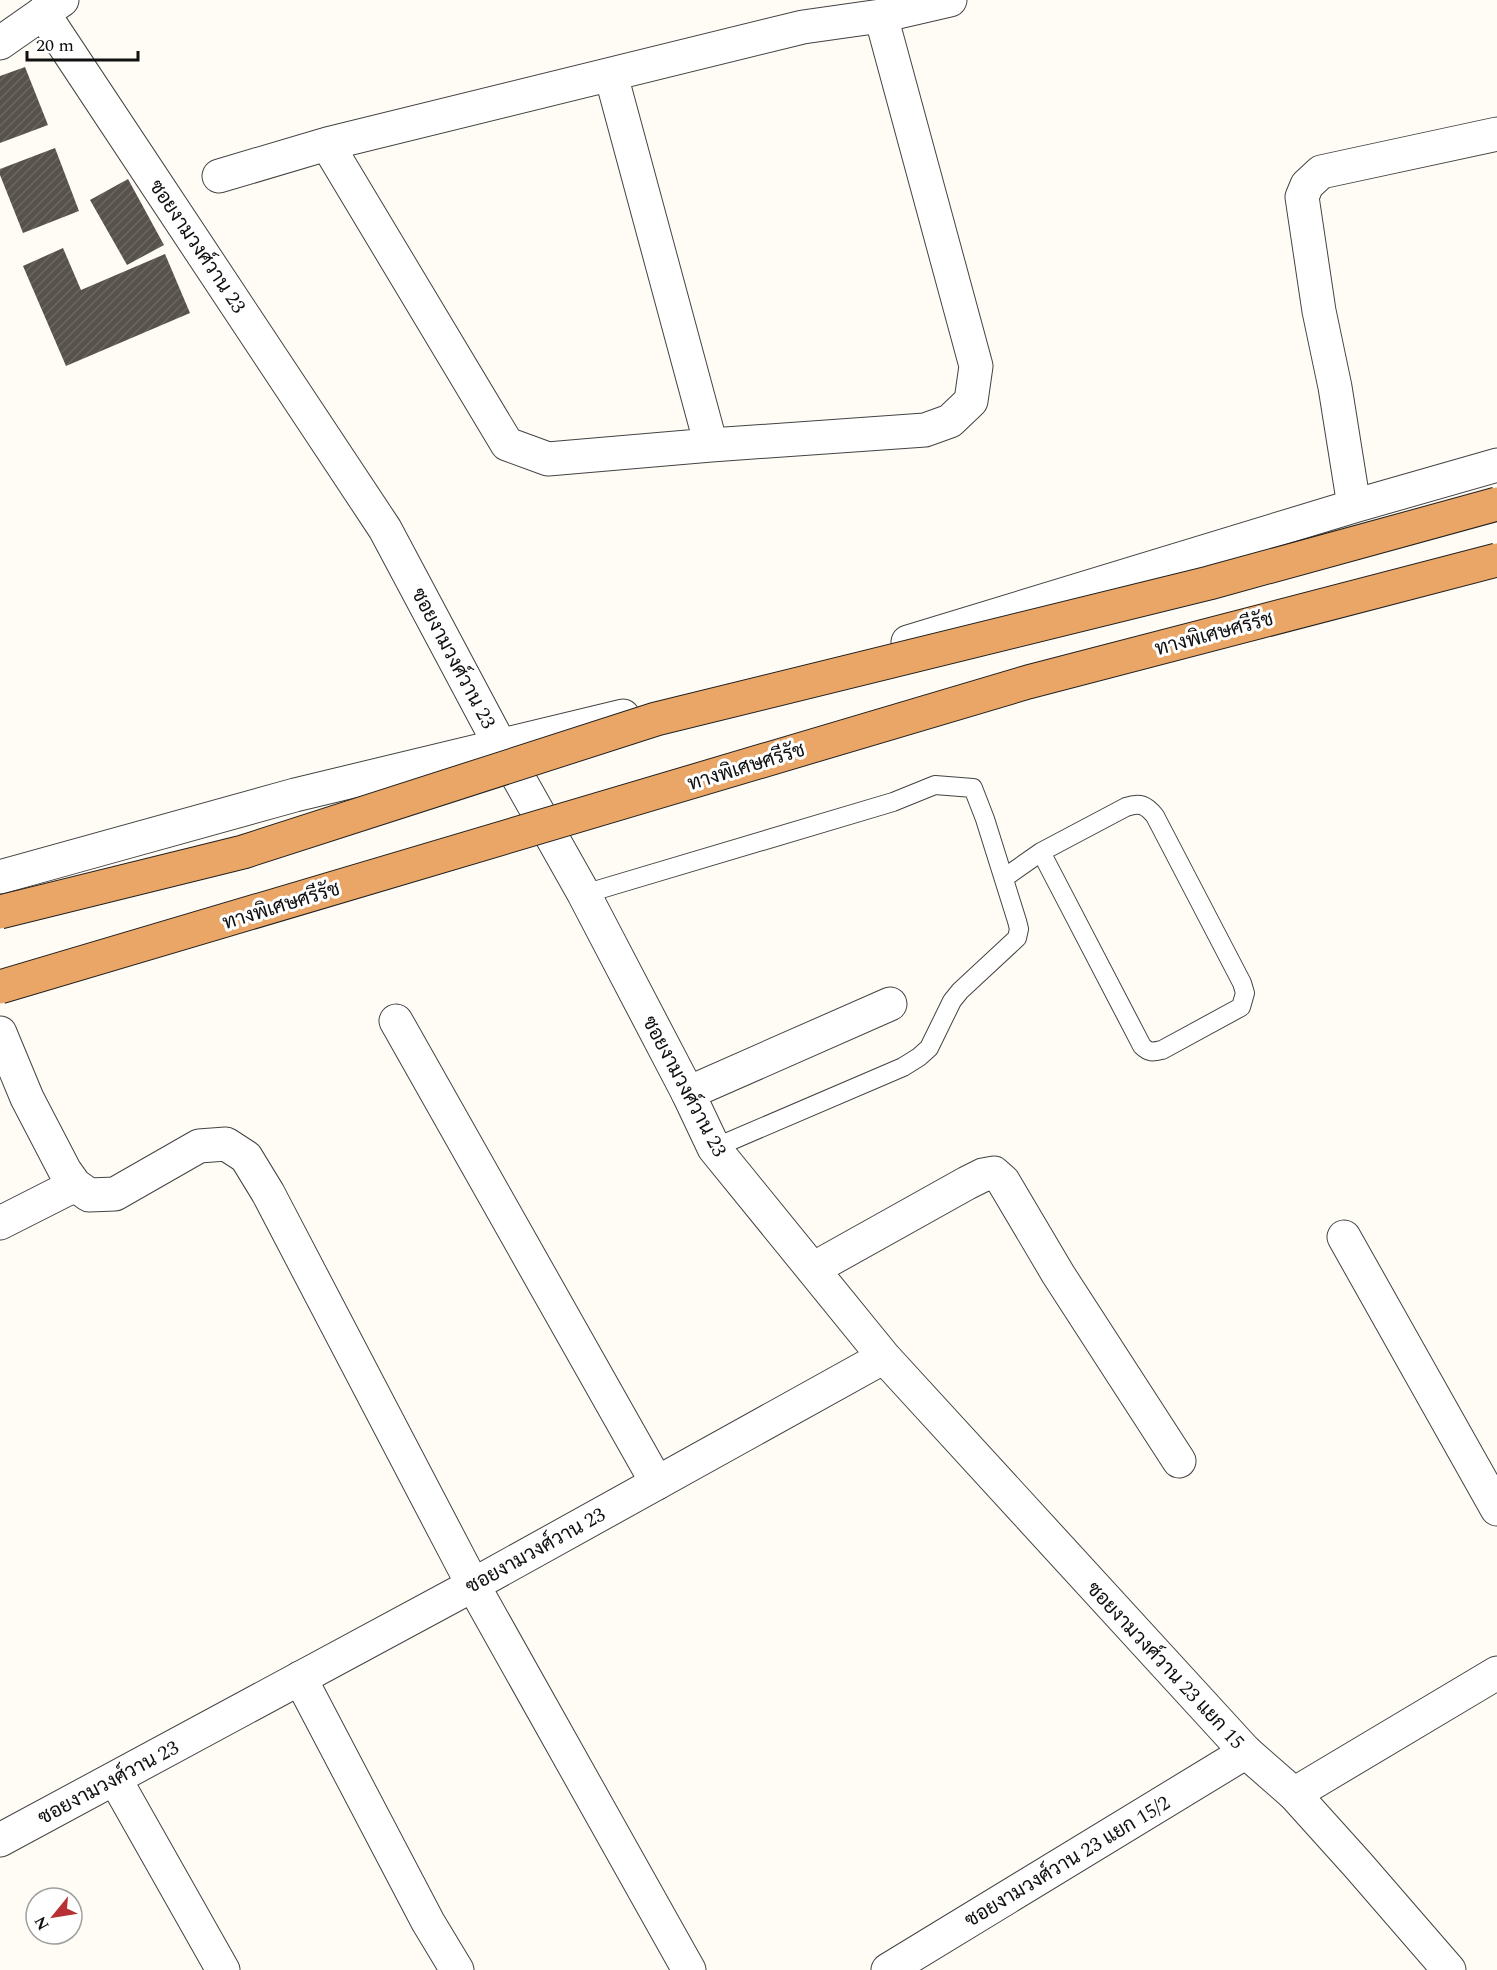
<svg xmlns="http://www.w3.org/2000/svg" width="1497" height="1970" font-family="Spectral,Sarabun,serif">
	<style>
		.building { fill: url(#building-hatch) }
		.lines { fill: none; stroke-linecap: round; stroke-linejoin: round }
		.service-casing { stroke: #434343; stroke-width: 20 }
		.minor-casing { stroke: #434343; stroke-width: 35 }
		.tertiary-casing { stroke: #434343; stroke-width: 35 }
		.service { stroke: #fff; stroke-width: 18 }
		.minor { stroke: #fff; stroke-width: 33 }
		.tertiary { stroke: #fff; stroke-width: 33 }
		.motorway-bridge-casing { stroke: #212121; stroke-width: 35; stroke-linecap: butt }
		.motorway-bridge { stroke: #eaa666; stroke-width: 33 }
		.labels { text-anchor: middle; stroke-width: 6; stroke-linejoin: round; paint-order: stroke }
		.street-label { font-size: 20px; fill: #101010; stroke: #fff }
	</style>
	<defs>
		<pattern id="building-hatch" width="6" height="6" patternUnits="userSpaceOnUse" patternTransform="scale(1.5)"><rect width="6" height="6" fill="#58524d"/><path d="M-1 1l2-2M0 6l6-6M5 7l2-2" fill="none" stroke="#6b6662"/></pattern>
	</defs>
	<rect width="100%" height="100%" fill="#fefcf4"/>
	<!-- building -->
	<path class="building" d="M 25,67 L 48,125 L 0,143 L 0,76 Z
		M 55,148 L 79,211 L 23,233 L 0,175 L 0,169 Z
		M 128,179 L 164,245 L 127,265 L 90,200 Z
		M 63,248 L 81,290 L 165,254 L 190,313 L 66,366 L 23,266 Z"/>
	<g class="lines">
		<defs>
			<path id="service" d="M 1004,878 L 1041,852 L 1126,807 C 1140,802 1146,805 1155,816 L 1242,983 L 1245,993 L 1241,1007 L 1162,1050 C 1153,1052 1149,1053 1142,1046 L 1041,852
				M 584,894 L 893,802 L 935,785 L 973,788 L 985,819 L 1017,921 L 1019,929 L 1017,938 L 960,991 L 952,1001 L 929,1048 L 919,1057 L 903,1067 L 714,1148"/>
			<path id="minor" d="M 0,43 L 43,13
				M 611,75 L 711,445
				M 327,144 L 507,444 L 548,459 L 711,445 L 925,430 L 950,421 L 971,401 L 976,366 L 881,16
				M 219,176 L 327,144 L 803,27 L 881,16 L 950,0
				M 1354,506 L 1335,387 L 1319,311 L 1302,197 L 1307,185 L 1321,172 L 1497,134
				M 908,642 L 1354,506 L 1497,465
				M 0,877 L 295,795 L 623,716
				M 396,1021 L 657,1483
				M 0,1033 L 27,1098 L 65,1171 L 75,1185 L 89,1195 L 115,1194 L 199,1146 L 226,1144 L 246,1157 L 268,1193 L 473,1585 L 689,1970
				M 688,1093 L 890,1004
				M 0,1223 L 75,1185
				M 1344,1237 L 1497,1509
				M 813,1269 L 967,1183 L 983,1175 L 994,1173 L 1003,1181 L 1058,1274 L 1179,1461
				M 300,1678 L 428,1922 L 457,1970
				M 115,1779 L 223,1970
				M 1294,1794 L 1497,1673
				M 888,1970 L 1246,1752"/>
			<path id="tertiary" d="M 62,0 L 43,13 L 385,529 L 500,745 L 584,894 L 688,1093 L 714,1148 L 884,1357 L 1246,1752 L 1294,1794 L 1358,1865 L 1449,1970
				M 0,1840 L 473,1585 L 884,1357"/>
		</defs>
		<!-- service casing -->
		<use href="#service" class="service-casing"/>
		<!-- minor casing -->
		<use href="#minor" class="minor-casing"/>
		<!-- tertiary casing -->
		<use href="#tertiary" class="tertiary-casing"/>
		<!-- service -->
		<use href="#service" class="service"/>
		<!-- minor -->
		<use href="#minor" class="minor"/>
		<!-- tertiary -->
		<use href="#tertiary" class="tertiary"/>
		<defs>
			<path id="motorway-bridge" d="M 0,912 L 243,852 L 656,719 L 1209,583 L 1497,504
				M 0,987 L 1028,682 L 1497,560"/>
		</defs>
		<!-- motorway-bridge casing -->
		<use href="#motorway-bridge" class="motorway-bridge-casing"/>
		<!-- motorway-bridge -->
		<use href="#motorway-bridge" class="motorway-bridge"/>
	</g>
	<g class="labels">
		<!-- street labels -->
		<g class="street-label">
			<text transform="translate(198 246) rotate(56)" y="7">ซอยงามวงศ์วาน 23</text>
			<text transform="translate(1214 633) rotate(-15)" y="7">ทางพิเศษศรีรัช</text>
			<text transform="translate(454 658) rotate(62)" y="7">ซอยงามวงศ์วาน 23</text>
			<text transform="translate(746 766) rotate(-17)" y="7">ทางพิเศษศรีรัช</text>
			<text transform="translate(281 905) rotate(-17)" y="7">ทางพิเศษศรีรัช</text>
			<text transform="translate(685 1086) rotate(62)" y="7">ซอยงามวงศ์วาน 23</text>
			<text transform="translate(535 1550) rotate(-29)" y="7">ซอยงามวงศ์วาน 23</text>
			<text transform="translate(1166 1665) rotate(47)" y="7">ซอยงามวงศ์วาน 23 แยก 15</text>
			<text transform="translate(108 1782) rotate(-28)" y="7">ซอยงามวงศ์วาน 23</text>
			<text transform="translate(1067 1861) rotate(-31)" y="7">ซอยงามวงศ์วาน 23 แยก 15/2</text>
		</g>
	</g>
	<!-- north arrow -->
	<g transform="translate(54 1916) rotate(240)"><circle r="28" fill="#ffffff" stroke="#9f9f9f" stroke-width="1.5"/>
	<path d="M0-4.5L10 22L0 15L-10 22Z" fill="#b73134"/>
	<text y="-9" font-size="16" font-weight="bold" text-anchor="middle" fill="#101010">N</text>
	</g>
	<!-- scale -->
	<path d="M27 51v9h111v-9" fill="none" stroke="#101010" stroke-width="3"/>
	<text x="36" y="51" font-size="18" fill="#101010" stroke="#ffffff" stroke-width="4.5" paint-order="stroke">20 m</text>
</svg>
